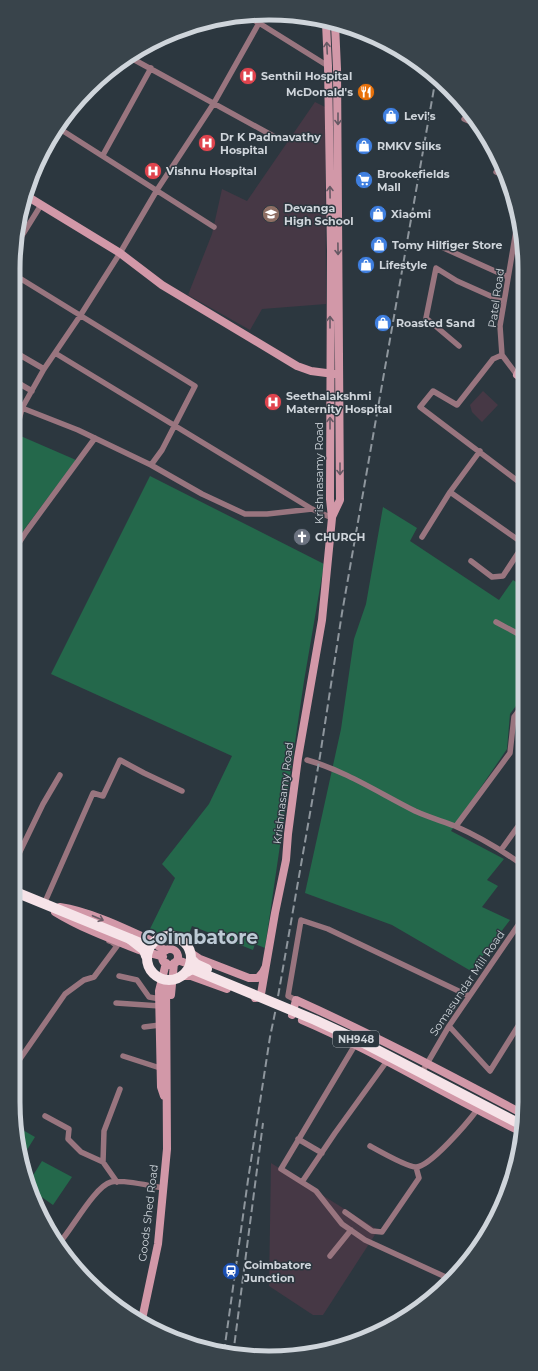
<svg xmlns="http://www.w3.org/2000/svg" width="538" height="1371" font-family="Montserrat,sans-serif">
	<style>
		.education { fill: #463845 }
		.green { fill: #24684b }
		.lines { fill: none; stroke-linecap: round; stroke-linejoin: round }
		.street { stroke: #99757f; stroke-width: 5.5 }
		.secondary { stroke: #d298a8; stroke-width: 8 }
		.highway { stroke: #f6e3e8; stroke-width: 10 }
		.rail { stroke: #8e969d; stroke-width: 2; stroke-dasharray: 8 4; stroke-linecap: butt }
		.highway-bridge { stroke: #f6e3e8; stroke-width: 10 }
		.oneway { stroke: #665964 }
		.labels { text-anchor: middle; stroke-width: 3; stroke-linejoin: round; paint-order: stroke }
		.shield { fill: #2c373f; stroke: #9ea6ac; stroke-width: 1 }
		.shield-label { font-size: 10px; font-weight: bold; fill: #cfd5db }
		.poi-label { font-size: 11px; font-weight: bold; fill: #cfd5db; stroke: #2c373f; text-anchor: start }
		.street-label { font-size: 11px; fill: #cfd5db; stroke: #2c373f }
		.town-label { font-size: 19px; font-weight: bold; fill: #bdcad5; stroke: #2c373f }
		.rim { fill: none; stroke: #cfd5db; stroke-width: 5 }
	</style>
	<rect width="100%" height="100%" fill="#2c373f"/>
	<!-- education -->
	<path class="education" d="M 315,102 L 325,107 L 326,304 L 262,309 L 250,330 L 188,295 L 212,234 L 222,189 L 247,201 Z
		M 483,391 L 498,405 L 482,422 L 472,412 L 470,405 Z
		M 271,1163 L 378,1230 L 323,1315 L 313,1315 L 269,1286 Z"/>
	<!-- green -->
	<path class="green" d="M 16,434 L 76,460 L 20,535 L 13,531 L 13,440 Z
		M 150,476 L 324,564 L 304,681 L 265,948 L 255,944 L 253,950 L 192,926 L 189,934 L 168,929 L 155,934 L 151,933 L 147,935 L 175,878 L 162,864 L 209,804 L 232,756 L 51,674 Z
		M 383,507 L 417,528 L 410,541 L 499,600 L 513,580 L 524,587 L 524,695 L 510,714 L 507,749 L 451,831 L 504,859 L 487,880 L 498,886 L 482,907 L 510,920 L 471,971 L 392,925 L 305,893 L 341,729 L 354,639 L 366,604 Z
		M 21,1129 L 35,1137 L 22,1158 L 18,1134 Z
		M 42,1161 L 72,1177 L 53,1205 L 29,1188 L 27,1185 Z"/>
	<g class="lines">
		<!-- street -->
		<path class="street" d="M 245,15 L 259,23 L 328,66
			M 131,58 L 275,137
			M 464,119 L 478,125
			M 60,129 L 214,227
			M 103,155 L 151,68
			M 496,172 L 505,176
			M 518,219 L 500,326 L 502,355 L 523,383
			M 18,242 L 41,205
			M 437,245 L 508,277
			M 514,245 L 523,249
			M 13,274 L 195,386 L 162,450 L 151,465
			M 459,346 L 426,318 L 436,268 L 457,281 L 504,302
			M 13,351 L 44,369
			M 55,353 L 312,509 L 332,518
			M 502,355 L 493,359 L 457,405 L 433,391 L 420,407 L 523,485
			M 13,380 L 32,391
			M 13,403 L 22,408 L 78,430 L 151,465 L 202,494 L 245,514 L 267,514 L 312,509
			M 13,436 L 16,432 L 22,408 L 44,369 L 80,316 L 120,253 L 157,190 L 214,103 L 259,23
			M 450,492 L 524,544
			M 422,537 L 450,492 L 480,451
			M 13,552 L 26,532 L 95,438
			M 471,561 L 492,577 L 503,576 L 524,544
			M 496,622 L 524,637
			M 307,760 C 346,771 379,793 415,811 C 428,817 442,821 455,826 C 480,837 503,851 524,866
			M 456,826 L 510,753 L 514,717 L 524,704
			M 501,850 L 524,818
			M 13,866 L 43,804 L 60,775
			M 44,904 L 93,793 L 103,796 L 120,760 L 144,773 L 182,791
			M 119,976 L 137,980 L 149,997 L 160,999
			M 296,1000 L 288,996 L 301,920 L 328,929 L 469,996
			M 116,1003 L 160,1006
			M 449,1026 L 490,1071 L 525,1015
			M 144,1027 L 160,1025
			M 355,1045 L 281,1169 L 316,1191 L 342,1224 L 365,1240 L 450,1279
			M 123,1056 L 160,1068
			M 13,1069 L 65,994 L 84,980 L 94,977 L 117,946 L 112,942 L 109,941
			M 421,1074 L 449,1026 L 525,915
			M 45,1116 L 69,1129 L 68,1139 L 81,1152 L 103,1162 L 117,1182
			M 298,1139 L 322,1153
			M 370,1146 C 379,1151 407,1167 416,1167 C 430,1167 468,1122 477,1110
			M 103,1162 L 104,1131 L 120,1089
			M 302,1182 L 335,1133 L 387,1061
			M 345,1212 L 372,1231 L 382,1232 L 419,1178 L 416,1167
			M 60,1242 C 72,1229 95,1186 111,1182 C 121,1179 152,1186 163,1188
			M 330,1256 L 351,1230"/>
		<!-- secondary -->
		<path class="secondary" d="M 25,195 L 120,253 L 162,285 L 297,366 L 311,371 L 334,374
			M 517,375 L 523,364
			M 332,517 L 340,500 L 337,69 L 335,24
			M 60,907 C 88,911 122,927 148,939 C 155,942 158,948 166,950
			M 55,912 C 81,928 111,939 139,950 C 147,954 155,953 163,957
			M162 957a8 8 0 1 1 16 0a8 8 0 1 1-16 0Z
			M 191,953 L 200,959 L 249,978 L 258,978 L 263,972 L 265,968
			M 177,960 L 189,964
			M 182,976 L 191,976 L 227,989
			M 171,995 L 174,963
			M 255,998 L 259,997 L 261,994 L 275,913 L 286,860 L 288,834 L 298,758 L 322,620 L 332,518 L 330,499 L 331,251 L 328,66 L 326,23
			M 292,1015 L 296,1000 C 374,1035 448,1074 523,1114
			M 302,1020 C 377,1052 446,1096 520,1131
			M 164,1096 L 161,1087 L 159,991 L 166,963
			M 141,1324 L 158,1244 L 167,1149 L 166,980"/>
		<!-- highway -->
		<path class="highway" d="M 13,891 L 145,945 L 150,945"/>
		<!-- rail -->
		<path class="rail" d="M 224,1352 L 248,1180 L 270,1037 L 276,1008 L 320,756 L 342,613 L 436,77
			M 233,1355 L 263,1123"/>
		<!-- highway-bridge -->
		<path class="highway-bridge" d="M147 958a22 22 0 1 1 44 0a22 22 0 1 1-44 0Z
			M 130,939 L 144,950 L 146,956
			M 192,960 L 196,964 L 207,969
			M 187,972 L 192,969 L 315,1020 L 354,1038 L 520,1124"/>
	</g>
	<!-- one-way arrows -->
	<defs><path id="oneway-shaft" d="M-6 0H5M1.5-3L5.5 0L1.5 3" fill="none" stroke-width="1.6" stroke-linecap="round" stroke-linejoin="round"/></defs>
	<g class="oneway">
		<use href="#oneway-shaft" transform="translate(327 48) rotate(-93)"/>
		<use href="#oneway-shaft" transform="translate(338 119) rotate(90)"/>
		<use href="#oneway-shaft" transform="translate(330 192) rotate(-91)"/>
		<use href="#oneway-shaft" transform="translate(338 249) rotate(89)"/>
		<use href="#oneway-shaft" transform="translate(330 322) rotate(-90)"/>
		<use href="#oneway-shaft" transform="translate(330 423) rotate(-90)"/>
		<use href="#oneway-shaft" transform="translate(340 469) rotate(90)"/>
		<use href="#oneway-shaft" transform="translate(98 918) rotate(23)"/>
	</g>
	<!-- icons -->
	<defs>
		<symbol id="hospital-disc" viewBox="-11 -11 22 22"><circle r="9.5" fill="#e0444e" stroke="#2c373f"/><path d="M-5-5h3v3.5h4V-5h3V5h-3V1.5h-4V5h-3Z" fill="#fff"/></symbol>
		<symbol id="restaurant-disc" viewBox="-11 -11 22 22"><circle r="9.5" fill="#e8710a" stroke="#2c373f"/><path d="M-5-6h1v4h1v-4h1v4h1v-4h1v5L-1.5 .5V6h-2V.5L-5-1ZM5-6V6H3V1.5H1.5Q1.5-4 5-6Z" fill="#fff"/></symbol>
		<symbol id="shop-disc" viewBox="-11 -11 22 22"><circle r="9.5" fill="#3f7fe0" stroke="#2c373f"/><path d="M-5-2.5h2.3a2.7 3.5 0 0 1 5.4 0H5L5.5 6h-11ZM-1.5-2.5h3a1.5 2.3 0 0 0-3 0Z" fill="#fff"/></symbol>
		<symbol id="supermarket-disc" viewBox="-11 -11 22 22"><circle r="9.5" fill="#3f7fe0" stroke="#2c373f"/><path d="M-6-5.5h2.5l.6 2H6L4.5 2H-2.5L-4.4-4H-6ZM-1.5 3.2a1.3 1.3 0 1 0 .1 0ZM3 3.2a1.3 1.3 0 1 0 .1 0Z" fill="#fff"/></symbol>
		<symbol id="school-disc" viewBox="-11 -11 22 22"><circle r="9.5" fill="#8d6e63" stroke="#2c373f"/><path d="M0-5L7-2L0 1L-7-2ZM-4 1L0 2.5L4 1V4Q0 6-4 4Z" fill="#fff"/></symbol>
		<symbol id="church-disc" viewBox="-11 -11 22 22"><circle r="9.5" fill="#6b7280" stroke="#2c373f"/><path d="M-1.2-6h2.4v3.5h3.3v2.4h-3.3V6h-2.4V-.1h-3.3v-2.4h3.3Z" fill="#fff"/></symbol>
		<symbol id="station-disc" viewBox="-11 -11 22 22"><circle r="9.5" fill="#1a4fb4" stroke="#2c373f"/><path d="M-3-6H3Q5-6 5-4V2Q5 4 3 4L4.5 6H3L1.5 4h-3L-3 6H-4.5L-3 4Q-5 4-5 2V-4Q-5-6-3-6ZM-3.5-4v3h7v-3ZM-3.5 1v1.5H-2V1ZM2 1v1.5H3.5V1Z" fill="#fff"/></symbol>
	</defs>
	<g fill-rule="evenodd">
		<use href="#hospital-disc" x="238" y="66" width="20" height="20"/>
		<use href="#restaurant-disc" x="356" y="82" width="20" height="20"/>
		<use href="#shop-disc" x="381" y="106" width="20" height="20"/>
		<use href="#hospital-disc" x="197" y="133" width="20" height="20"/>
		<use href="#shop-disc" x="354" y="136" width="20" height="20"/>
		<use href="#hospital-disc" x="143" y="161" width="20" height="20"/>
		<use href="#supermarket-disc" x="354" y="170" width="20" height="20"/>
		<use href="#school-disc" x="261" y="204" width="20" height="20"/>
		<use href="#shop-disc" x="368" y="204" width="20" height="20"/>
		<use href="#shop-disc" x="369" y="235" width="20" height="20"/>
		<use href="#shop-disc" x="356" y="255" width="20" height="20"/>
		<use href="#shop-disc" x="373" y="313" width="20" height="20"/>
		<use href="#hospital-disc" x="263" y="392" width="20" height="20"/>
		<use href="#church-disc" x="292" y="527" width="20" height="20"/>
		<use href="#station-disc" x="221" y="1261" width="20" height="20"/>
	</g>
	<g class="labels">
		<!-- shield labels -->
		<rect class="shield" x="333" y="1031" width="46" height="16" rx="3"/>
		<g class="shield-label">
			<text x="356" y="1043">NH948</text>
		</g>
		<!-- poi labels -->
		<g class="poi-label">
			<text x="261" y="80">Senthil Hospital</text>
			<text x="353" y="96" text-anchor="end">McDonald's</text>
			<text x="404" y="120">Levi's</text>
			<text x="220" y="141">Dr K Padmavathy<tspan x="220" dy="13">Hospital</tspan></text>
			<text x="377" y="150">RMKV Silks</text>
			<text x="166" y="175">Vishnu Hospital</text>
			<text x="377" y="178">Brookefields<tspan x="377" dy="13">Mall</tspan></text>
			<text x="284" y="212">Devanga<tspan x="284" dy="13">High School</tspan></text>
			<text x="391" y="218">Xiaomi</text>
			<text x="392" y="249">Tomy Hilfiger Store</text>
			<text x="379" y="269">Lifestyle</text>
			<text x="396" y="327">Roasted Sand</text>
			<text x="286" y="400">Seethalakshmi<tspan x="286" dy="13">Maternity Hospital</tspan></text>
			<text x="315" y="541">CHURCH</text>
			<text x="244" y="1269">Coimbatore<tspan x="244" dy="13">Junction</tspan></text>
		</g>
		<!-- street labels -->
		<g class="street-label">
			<text transform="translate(496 298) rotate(-82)" y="4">Patel Road</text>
			<text transform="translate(319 473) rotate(-90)" y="4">Krishnasamy Road</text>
			<text transform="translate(283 793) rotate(-83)" y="4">Krishnasamy Road</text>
			<text transform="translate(467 983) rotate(-56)" y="4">Somasundar Mill Road</text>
			<text transform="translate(148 1213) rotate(-83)" y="4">Goods Shed Road</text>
		</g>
		<!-- town labels -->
		<g class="town-label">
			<text x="200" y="944">Coimbatore</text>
		</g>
	</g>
	<!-- crop -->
	<path d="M0 0H538V1371H0ZM269 20H269A249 249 0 0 1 518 269V1102A249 249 0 0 1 269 1351H269A249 249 0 0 1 20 1102V269A249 249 0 0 1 269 20Z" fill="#39444b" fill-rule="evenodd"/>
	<path class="rim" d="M269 20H269A249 249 0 0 1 518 269V1102A249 249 0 0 1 269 1351H269A249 249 0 0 1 20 1102V269A249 249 0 0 1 269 20Z"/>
</svg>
